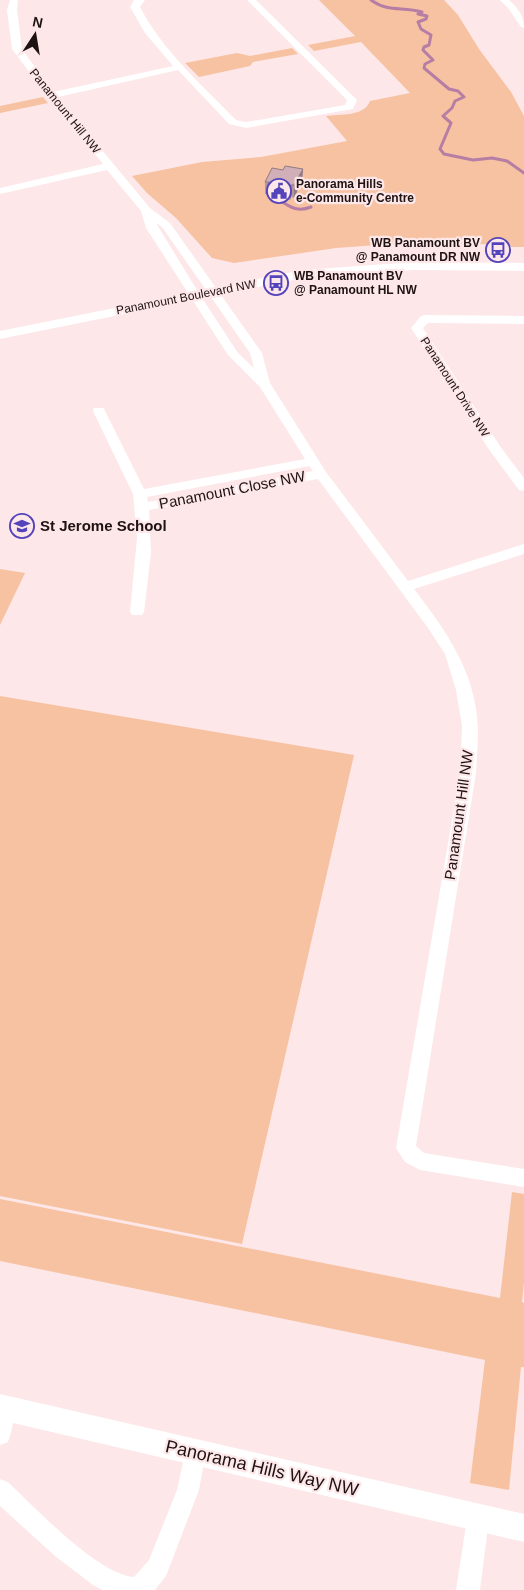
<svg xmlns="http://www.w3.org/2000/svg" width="524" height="1590" font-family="Arial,sans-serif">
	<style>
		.green { fill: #f7c2a1 }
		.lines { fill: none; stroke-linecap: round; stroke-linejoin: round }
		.stream { stroke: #b67ea4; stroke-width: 3 }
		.minor { fill: #fff; fill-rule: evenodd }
		.tertiary { fill: #fff; fill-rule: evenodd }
		.wall { fill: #b3969e }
		.shaded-wall { fill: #927a81 }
		.building { fill: #d0afb8; stroke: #927a81 }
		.labels { text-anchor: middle; stroke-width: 4.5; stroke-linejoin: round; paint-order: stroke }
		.far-street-label { font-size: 12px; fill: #1e1213; stroke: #fde7e8 }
		.far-poi-label { font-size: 12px; font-weight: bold; fill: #1e1213; stroke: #fde7e8; text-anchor: start }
		.street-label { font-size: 15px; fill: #1e1213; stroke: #fde7e8 }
		.poi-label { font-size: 15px; font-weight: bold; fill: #1e1213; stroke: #fde7e8; text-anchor: start }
		.near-street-label { font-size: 18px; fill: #1e1213; stroke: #fde7e8 }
	</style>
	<rect width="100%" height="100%" fill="#fde7e8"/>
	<!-- green -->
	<path class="green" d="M 319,0 L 444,0 L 458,15 L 479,49 L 511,92 L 524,116 L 524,247 L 511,247 L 510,244 L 377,245 L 336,248 L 234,263 L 212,258 L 176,218 L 147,193 L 132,176 L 202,162 L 261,157 L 347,141 L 326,116 C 340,114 364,117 370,101 L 410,93 L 361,42 L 314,51 L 308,45 L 355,36 Z
		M 292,48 L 298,54 L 253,62 L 250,66 L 199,77 L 185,63 L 237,53 L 250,56 Z
		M 43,97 L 48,103 L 0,113 L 0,106 Z
		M 0,569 L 25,573 L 0,625 Z
		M 0,696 L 354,755 L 242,1244 L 0,1196 Z
		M 512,1192 L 524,1194 L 524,1282 L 522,1302 L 524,1303 L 524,1367 L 521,1367 L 509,1490 L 470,1483 L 485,1360 L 0,1261 L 0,1199 L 500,1298 Z"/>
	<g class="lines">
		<!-- stream -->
		<path class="stream" d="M 371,0 C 389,13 402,6 422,12 L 418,14 L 427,16 L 426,19 L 418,22 L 421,29 L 431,35 L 429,45 L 424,47 L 423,50 L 433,60 L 425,64 L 424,68 L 449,89 L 458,91 L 464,97 L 455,101 L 452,108 L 443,116 L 451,123 L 440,149 L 444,154 L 473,160 L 492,158 L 507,161 L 524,173
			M 281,201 C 291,208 299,212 311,207"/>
		<!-- minor -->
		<path class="minor" d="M 10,0 L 18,0 L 17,10 L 22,49 L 53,92 L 173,66 L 145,33 L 130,7 L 134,0 L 145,0 L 140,7 C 163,51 202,85 236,120 L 246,122 L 345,105 L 347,100 L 247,0 L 256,0 L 357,100 L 353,109 L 246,128 L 229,124 L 178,70 L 58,97 L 150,208 L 170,223 L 262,353 L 270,383 L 326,472 L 408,581 L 524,544 L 524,554 L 414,589 C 447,632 475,671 478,727 C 478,742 477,758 476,773 L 416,1146 L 424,1153 L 524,1169 L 524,1187 L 420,1170 L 405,1162 L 396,1148 L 460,773 L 462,726 L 456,690 L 445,654 L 428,628 L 318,479 L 149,510 L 151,553 L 144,612 L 142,615 L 132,615 L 130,612 L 137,538 L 133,494 L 93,411 L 94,408 L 104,408 L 105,411 L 144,489 L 305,459 L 260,387 L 228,355 L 146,228 L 141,211 L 107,170 L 0,194 L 0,188 L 103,164 L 48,97 L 12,49 L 7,10 ZM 156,223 L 162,227 L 250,353 L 254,368 L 238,353 L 200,295 ZM 309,466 L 313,471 L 148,502 L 147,497 Z
			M 500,0 L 509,0 C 518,8 524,16 524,28 L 521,27 L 508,8 Z
			M 425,315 L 524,316 L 524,324 L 428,323 L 423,328 L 502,449 L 524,478 L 524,491 L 519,490 L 490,451 L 411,328 L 421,316 Z
			M 3,1397 L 11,1400 C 16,1413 13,1429 8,1442 L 0,1445 L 0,1398 Z
			M 195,1441 L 203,1444 L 206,1452 L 199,1490 L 166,1576 L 155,1590 L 102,1590 L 93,1585 L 55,1556 L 0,1506 L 0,1479 L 8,1482 C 33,1506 100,1576 134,1577 L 149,1560 L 177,1490 L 187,1444 Z
			M 478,1508 L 486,1511 L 489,1519 L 480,1590 L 456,1590 L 467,1519 L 470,1511 Z"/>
		<!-- tertiary -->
		<path class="tertiary" d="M 414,262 L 524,263 L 524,271 L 414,270 L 303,278 L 0,339 L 0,331 L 303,270 Z
			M 0,1394 L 524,1514 L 524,1542 L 0,1420 Z"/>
	</g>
	<!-- wall -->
	<path class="wall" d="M 303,169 L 302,181 L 294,198 L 291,197 L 290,200 L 268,197 L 268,194 L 265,194 L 265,182 L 283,170 Z"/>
	<!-- shaded-wall -->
	<path class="shaded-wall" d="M 303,169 L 302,181 L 294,198 L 294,185 Z
		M 291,185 L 291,197 L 290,200 L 290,188 Z"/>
	<!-- building -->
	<path class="building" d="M 285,166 L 303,169 L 294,185 L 291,185 L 290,188 L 268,185 L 269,182 L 265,182 L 272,168 L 283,170 Z"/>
	<!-- icons -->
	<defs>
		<symbol id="civic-ring" viewBox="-11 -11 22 22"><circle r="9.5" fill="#fde7e8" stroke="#5444bb" stroke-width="1.5"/><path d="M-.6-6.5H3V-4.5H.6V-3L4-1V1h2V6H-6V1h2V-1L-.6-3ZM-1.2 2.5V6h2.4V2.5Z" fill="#5444bb"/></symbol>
		<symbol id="bus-ring" viewBox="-11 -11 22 22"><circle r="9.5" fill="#fde7e8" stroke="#5444bb" stroke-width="1.5"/><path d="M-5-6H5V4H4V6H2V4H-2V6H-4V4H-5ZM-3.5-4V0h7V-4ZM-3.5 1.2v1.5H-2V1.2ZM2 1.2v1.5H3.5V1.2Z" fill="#5444bb"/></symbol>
		<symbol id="school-ring" viewBox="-11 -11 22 22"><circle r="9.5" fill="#fde7e8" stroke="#5444bb" stroke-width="1.5"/><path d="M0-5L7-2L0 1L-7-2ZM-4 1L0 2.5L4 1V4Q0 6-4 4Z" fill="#5444bb"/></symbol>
	</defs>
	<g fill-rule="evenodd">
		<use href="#civic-ring" x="265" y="177" width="28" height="28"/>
		<use href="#bus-ring" x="484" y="236" width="28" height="28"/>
		<use href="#bus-ring" x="262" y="269" width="28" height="28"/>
		<use href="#school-ring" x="8" y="512" width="28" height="28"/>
	</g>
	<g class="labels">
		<!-- far-street labels -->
		<g class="far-street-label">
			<text transform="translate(65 111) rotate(51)" y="4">Panamount Hill NW</text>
			<text transform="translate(186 297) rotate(-11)" y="4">Panamount Boulevard NW</text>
			<text transform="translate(455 387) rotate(57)" y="4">Panamount Drive NW</text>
		</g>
		<!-- far-poi labels -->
		<g class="far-poi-label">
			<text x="296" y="188">Panorama Hills<tspan x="296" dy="14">e-Community Centre</tspan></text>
			<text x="480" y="247" text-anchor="end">WB Panamount BV<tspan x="480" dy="14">@ Panamount DR NW</tspan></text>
			<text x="294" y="280">WB Panamount BV<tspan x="294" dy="14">@ Panamount HL NW</tspan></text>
		</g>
		<!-- street labels -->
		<g class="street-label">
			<text transform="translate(232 490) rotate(-11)" y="5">Panamount Close NW</text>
			<text transform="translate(459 815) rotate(-82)" y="5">Panamount Hill NW</text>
		</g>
		<!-- poi labels -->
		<g class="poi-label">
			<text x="40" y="531">St Jerome School</text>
		</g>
		<!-- near-street labels -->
		<g class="near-street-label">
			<text transform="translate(262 1468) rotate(13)" y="6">Panorama Hills Way NW</text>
		</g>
	</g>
	<!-- north arrow -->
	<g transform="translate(35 35) rotate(12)" stroke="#fde7e8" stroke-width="4" paint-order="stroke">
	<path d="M0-4L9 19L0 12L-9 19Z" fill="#1e1213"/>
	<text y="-8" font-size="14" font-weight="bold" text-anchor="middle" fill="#1e1213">N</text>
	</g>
</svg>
